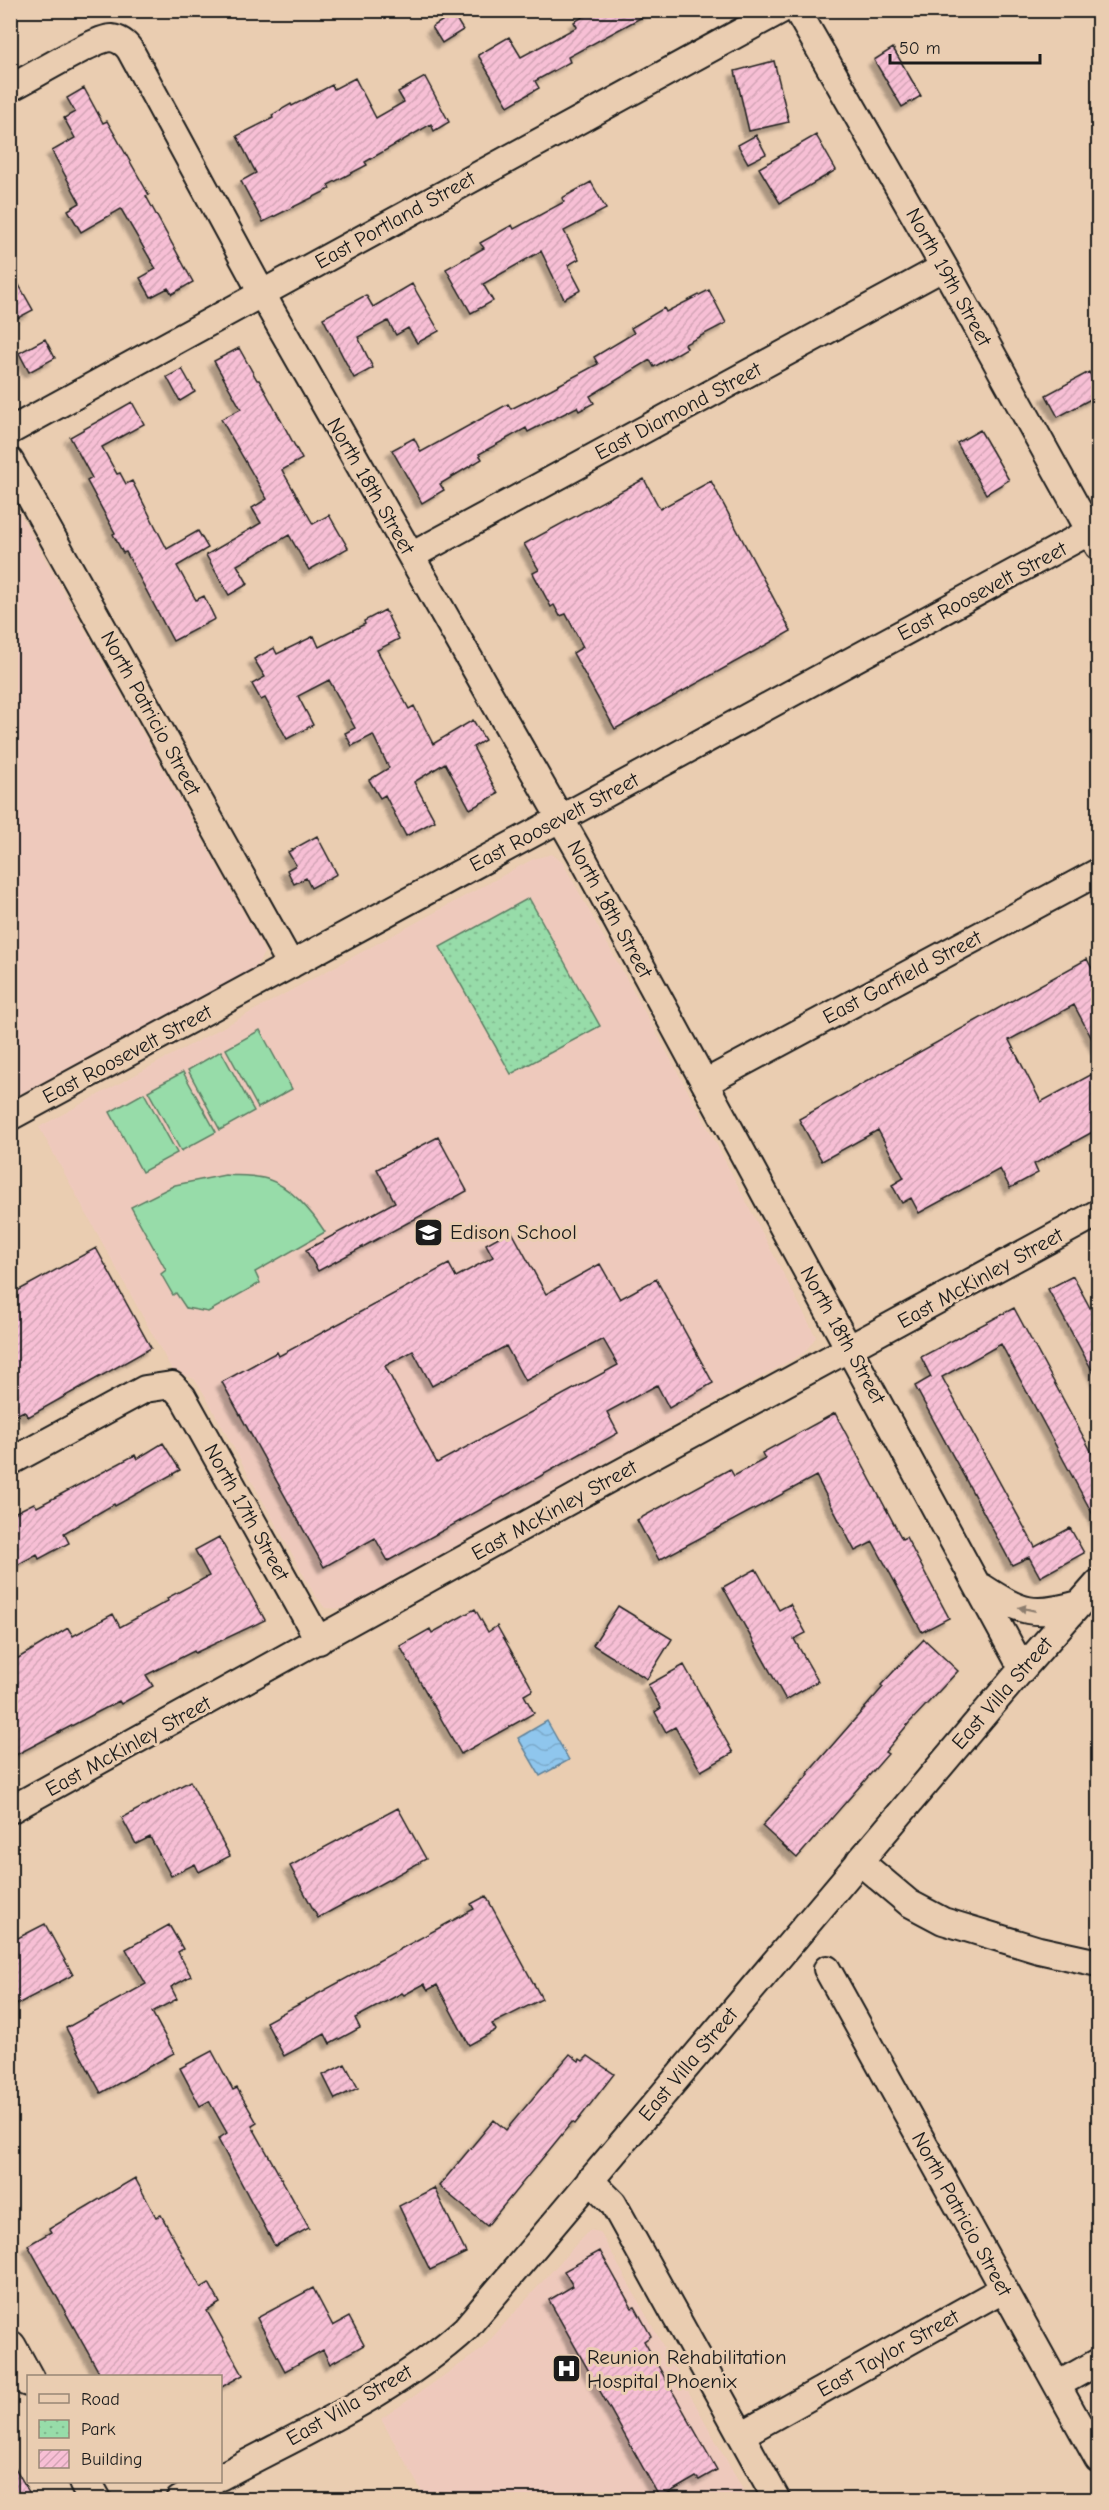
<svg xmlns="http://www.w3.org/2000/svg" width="1109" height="2510" font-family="'Comic Neue',sans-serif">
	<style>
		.built { fill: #eec9bc }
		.park { fill: url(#park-dots); stroke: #5a7c62; stroke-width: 1.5 }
		.pitch { fill: #97dca9; stroke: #5a7c62; stroke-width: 1.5 }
		.water { fill: url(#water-waves); stroke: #618299; stroke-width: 1.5 }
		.building { fill: url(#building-hatch); stroke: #1c1c1c; stroke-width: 1.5; fill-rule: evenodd; filter: url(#shadow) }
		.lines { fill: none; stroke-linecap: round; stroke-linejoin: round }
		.minor-casing { stroke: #1c1c1c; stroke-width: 30 }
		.major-casing { stroke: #1c1c1c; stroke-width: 36 }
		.minor { stroke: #eacdb1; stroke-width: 26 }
		.major { stroke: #eacdb1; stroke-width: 32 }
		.oneway { fill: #8d7d6e }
		.labels { text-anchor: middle; stroke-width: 6; stroke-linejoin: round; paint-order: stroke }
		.street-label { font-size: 21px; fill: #1c1c1c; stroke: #eacdb1 }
		.poi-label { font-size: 21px; fill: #1c1c1c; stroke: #eacdb1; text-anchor: start }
	</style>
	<defs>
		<pattern id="park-dots" width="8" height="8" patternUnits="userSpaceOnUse" patternTransform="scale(1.5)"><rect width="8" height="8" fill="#97dca9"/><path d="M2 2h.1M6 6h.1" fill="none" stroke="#82bc91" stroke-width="1.8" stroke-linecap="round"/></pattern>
		<pattern id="water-waves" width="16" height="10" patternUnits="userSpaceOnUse" patternTransform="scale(1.5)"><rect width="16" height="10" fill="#8fc6ed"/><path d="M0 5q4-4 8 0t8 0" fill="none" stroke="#7baacb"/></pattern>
		<pattern id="building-hatch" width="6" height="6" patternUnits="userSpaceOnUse" patternTransform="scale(1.5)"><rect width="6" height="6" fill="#f7bfd5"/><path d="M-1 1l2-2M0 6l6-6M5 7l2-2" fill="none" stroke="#d3a4b6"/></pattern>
		<filter id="shadow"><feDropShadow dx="-5.5" dy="5.5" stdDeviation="1.5" flood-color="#0004"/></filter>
	</defs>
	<rect width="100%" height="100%" fill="#eacdb1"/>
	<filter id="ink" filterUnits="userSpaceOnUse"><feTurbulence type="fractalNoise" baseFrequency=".0167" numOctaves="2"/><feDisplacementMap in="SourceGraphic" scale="12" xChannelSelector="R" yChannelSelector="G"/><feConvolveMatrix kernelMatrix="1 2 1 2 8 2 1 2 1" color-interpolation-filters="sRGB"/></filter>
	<g filter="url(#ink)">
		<!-- built -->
		<path class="built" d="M 10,496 L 261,944 L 264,953 L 255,968 L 11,1099 Z
			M 552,854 L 563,863 L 704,1120 L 816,1337 L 804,1353 L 342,1609 L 325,1608 L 314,1594 L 203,1392 L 194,1379 L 172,1370 L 39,1127 L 533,859 Z
			M 589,2230 L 600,2232 L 748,2499 L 426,2499 L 381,2419 L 481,2350 Z
			M 1098,2381 L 1098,2419 L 1090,2403 L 1089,2394 L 1093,2384 Z"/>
		<!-- park -->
		<path class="park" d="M 529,898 L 600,1026 L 511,1074 L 440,947 Z"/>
		<!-- pitch -->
		<path class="pitch" d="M 260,1030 L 292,1089 L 258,1108 L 226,1049 Z
			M 221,1051 L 254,1111 L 220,1130 L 188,1070 Z
			M 183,1072 L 216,1132 L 181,1151 L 148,1091 Z
			M 144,1093 L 177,1153 L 142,1172 L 110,1112 Z
			M 225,1175 C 238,1176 254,1175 267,1179 C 290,1186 312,1212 325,1232 L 255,1272 L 260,1283 L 208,1312 L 186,1308 L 176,1293 L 173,1295 L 161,1274 L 166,1270 L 131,1207 L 175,1185 Z"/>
		<!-- water -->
		<path class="water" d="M 547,1721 L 569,1760 L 540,1776 L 518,1738 Z"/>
		<!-- building -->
		<path class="building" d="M 595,10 L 655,10 L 568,57 L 570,62 L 535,81 L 539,88 L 508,106 L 478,55 L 509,37 L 521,57 L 577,27 L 574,22 Z
			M 453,14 L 463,30 L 442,43 L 432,27 Z
			M 893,48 L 921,96 L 902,107 L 874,60 Z
			M 774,61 L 789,122 L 749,131 L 735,71 Z
			M 425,77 L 449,122 L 434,131 L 431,124 L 365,162 L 367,165 L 328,185 L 330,189 L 263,222 L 241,181 L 256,173 L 237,136 L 273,118 L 272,115 L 291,104 L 292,106 L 332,85 L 334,89 L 355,78 L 376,118 L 404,102 L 398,92 Z
			M 84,88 L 103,123 L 107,121 L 149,195 L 146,196 L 193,282 L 172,294 L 168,288 L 151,297 L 140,278 L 156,269 L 121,209 L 81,232 L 68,210 L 80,203 L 52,151 L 75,138 L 64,118 L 75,112 L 67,98 Z
			M 756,135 L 766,154 L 748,163 L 738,145 Z
			M 816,135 L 836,170 L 780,203 L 759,168 Z
			M 591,182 L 606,209 L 564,231 L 579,259 L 568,265 L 581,290 L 564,299 L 541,251 L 483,284 L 493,301 L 471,313 L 446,269 L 484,248 L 480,243 L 512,225 L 514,229 L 564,202 L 562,198 Z
			M 10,269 L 33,310 L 10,322 Z
			M 412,284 L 439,331 L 417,343 L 408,328 L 396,335 L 388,321 L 358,337 L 373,368 L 354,378 L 323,318 L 366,295 L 373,307 Z
			M 709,290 L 726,323 L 685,344 L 687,348 L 654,367 L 650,360 L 590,396 L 594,403 L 579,411 L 577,407 L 528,432 L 526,428 L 479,454 L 482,459 L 440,484 L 444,490 L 422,503 L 392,450 L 414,438 L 421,452 L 508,404 L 511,409 L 551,389 L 598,364 L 594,357 L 634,333 L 631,328 L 664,308 L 666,312 Z
			M 45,339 L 55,358 L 29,372 L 19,353 Z
			M 239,348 L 257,380 L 259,380 L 302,459 L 282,470 L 313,524 L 329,515 L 348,548 L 309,570 L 289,535 L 237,565 L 248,584 L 229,595 L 206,555 L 261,523 L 252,508 L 267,499 L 221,419 L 241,409 L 214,361 Z
			M 182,369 L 195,392 L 180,401 L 167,377 Z
			M 1089,372 L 1098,390 L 1098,395 L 1058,417 L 1046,395 Z
			M 132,402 L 144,424 L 102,447 L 117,474 L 120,473 L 126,484 L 132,481 L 167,549 L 198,531 L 208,548 L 177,566 L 196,600 L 204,596 L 215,619 L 173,641 L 126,552 L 123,553 L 113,534 L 115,533 L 87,481 L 92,478 L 70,437 Z
			M 980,430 L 1009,480 L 986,494 L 957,443 Z
			M 644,479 L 660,509 L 711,481 L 791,631 L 615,729 L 573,653 L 583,647 L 566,614 L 560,616 L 554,605 L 551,607 L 533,573 L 539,570 L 524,544 Z
			M 385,610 L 399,639 L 377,650 L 409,709 L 414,706 L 433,744 L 473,720 L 485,740 L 473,747 L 498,794 L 470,809 L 445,763 L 414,782 L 435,821 L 406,836 L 385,795 L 380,798 L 369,780 L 389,768 L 373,735 L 352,746 L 345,733 L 355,728 L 329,680 L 298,696 L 313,725 L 287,739 L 265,698 L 261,700 L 252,684 L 265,677 L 254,659 L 274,648 L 277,654 L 314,636 L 319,647 L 365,624 L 364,621 Z
			M 317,836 L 337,874 L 311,888 L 306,878 L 294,884 L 287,870 L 296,865 L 288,852 Z
			M 1087,959 L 1098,980 L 1098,1050 L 1074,1005 L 1009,1040 L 1041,1102 L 1098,1071 L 1098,1129 L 1034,1164 L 1038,1173 L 1010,1188 L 1000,1169 L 919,1213 L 911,1198 L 902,1203 L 892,1185 L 904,1178 L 878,1130 L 822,1161 L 799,1119 Z
			M 438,1137 L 467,1191 L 318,1271 L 306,1250 L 395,1202 L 377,1169 Z
			M 511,1230 L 546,1294 L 600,1264 L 620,1299 L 656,1279 L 713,1383 L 669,1408 L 657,1385 L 607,1412 L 618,1433 L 388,1561 L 375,1538 L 324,1567 L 222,1382 L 277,1352 L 279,1356 L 449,1264 L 456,1277 L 493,1257 L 486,1244 ZM 603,1339 L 618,1365 L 437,1463 L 385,1366 L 413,1351 L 432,1386 L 506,1346 L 525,1381 Z
			M 96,1248 L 151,1348 L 28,1417 L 24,1411 L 10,1418 L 10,1295 Z
			M 1073,1276 L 1098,1323 L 1098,1381 L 1048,1289 Z
			M 1014,1308 L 1098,1464 L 1098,1524 L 1001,1344 L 942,1377 L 1035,1547 L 1070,1528 L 1084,1553 L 1040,1577 L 1029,1557 L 1012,1565 L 915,1386 L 931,1377 L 921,1357 Z
			M 835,1413 L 902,1539 L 906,1537 L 949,1618 L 922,1632 L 873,1542 L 855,1551 L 816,1476 L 659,1560 L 637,1520 L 730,1469 L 734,1476 L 765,1459 L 762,1453 Z
			M 163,1443 L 180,1470 L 115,1506 L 114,1504 L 64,1533 L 69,1543 L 39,1559 L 37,1554 L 10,1569 L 10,1515 L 34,1503 L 37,1507 L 135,1455 L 137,1459 Z
			M 219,1537 L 265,1620 L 195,1653 L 194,1651 L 146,1675 L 153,1686 L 121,1704 L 119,1701 L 10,1758 L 10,1663 L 68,1628 L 73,1636 L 113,1614 L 120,1627 L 168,1601 L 167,1598 L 209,1576 L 195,1550 Z
			M 756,1569 L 779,1610 L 790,1604 L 806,1633 L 794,1639 L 818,1681 L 786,1700 L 723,1587 Z
			M 618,1606 L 672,1639 L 647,1679 L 593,1645 Z
			M 475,1609 L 488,1632 L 497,1626 L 533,1690 L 524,1695 L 534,1713 L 461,1754 L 400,1646 L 430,1629 L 432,1633 Z
			M 924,1639 L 958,1671 L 909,1723 L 885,1752 L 888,1754 L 797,1858 L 762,1826 L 809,1774 L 808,1773 L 883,1687 L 881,1685 Z
			M 684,1665 L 733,1753 L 701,1771 L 675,1727 L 666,1732 L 655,1712 L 661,1708 L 648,1685 Z
			M 190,1781 L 230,1856 L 199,1872 L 195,1864 L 171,1876 L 150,1837 L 136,1844 L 122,1818 Z
			M 398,1808 L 426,1859 L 318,1918 L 290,1866 Z
			M 486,1896 L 542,1999 L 492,2024 L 496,2030 L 469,2045 L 437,1985 L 428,1990 L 424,1984 L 404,1995 L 402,1993 L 355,2018 L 360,2028 L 330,2044 L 325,2034 L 284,2056 L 266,2022 L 474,1909 L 471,1904 Z
			M 45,1924 L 73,1975 L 10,2008 L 10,1942 Z
			M 169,1925 L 183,1949 L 178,1952 L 191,1976 L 171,1987 L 177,1999 L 152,2012 L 174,2053 L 101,2093 L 66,2028 L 146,1984 L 126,1949 Z
			M 212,2051 L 233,2090 L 237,2088 L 257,2123 L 252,2126 L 309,2228 L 275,2246 L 218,2139 L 227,2133 L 209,2101 L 200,2106 L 180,2068 Z
			M 570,2054 L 579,2061 L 580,2059 L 583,2061 L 588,2056 L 614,2074 L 575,2124 L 572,2122 L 487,2226 L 439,2186 L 494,2120 L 506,2130 Z
			M 345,2064 L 358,2088 L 335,2099 L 323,2075 Z
			M 135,2178 L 156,2217 L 161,2215 L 201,2288 L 209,2283 L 220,2303 L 207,2311 L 243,2375 L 220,2388 L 220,2376 L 101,2376 L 28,2245 L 51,2232 L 49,2229 Z
			M 434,2188 L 466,2253 L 430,2270 L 399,2206 Z
			M 600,2251 L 632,2308 L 635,2307 L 651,2336 L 644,2341 L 717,2470 L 699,2480 L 696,2477 L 660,2498 L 549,2300 L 573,2286 L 564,2271 Z
			M 313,2288 L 333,2326 L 349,2317 L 364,2345 L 330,2364 L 323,2350 L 285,2371 L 257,2318 Z
			M 10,2459 L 33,2499 L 10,2499 Z"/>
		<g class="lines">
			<defs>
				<path id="minor" d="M 797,10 L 944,267 L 1098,546
					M 10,88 C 29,79 95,38 111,38 C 120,39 126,44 130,50 L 271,310 L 580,853 L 1022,1668
					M 10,431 L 781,10
					M 10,461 L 291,965
					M 411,556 L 944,267
					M 705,1083 L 1098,872
					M 10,1117 L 1098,527
					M 10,1462 L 145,1389 L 172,1385 L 183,1397 L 319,1641
					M 982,1587 C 1022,1613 1033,1617 1079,1604
					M 10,1810 L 596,1486 L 1098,1213
					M 859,1861 L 909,1903 L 943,1921 L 1039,1950 L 1098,1963
					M 827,1969 L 1098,2459
					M 590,2180 L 613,2203 L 777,2500
					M 1057,2385 L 1098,2362
					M 741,2435 L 1003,2289
					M 220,2477 C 304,2432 396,2392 466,2328 L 1017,1675 L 1098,1583
					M 179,2500 L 212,2482"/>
				<path id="major" d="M 10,2347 L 28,2380
					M 85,2482 L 95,2500"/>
			</defs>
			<!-- minor casing -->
			<use href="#minor" class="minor-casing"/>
			<!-- major casing -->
			<use href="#major" class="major-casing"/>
			<!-- minor -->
			<use href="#minor" class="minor"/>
			<!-- major -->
			<use href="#major" class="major"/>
		</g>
		<!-- one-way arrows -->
		<defs><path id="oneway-solid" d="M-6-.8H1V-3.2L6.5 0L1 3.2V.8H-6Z" transform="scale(1.5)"/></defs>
		<use class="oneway" href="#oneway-solid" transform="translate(1027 1609) rotate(-168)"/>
	</g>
	<!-- icons -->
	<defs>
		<symbol id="school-square" viewBox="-11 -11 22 22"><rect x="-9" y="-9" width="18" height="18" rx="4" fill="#1c1c1c" stroke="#eacdb1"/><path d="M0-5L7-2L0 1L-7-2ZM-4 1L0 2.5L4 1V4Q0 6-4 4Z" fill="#fff"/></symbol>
		<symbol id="hospital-square" viewBox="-11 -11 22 22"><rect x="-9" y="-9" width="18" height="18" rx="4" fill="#1c1c1c" stroke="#eacdb1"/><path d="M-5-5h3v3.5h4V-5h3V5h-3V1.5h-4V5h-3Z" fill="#fff"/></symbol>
	</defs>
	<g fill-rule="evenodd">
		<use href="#school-square" x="412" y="1216" width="33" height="33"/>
		<use href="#hospital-square" x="550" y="2352" width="33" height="33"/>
	</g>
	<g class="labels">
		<!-- street labels -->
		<g class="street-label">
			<text transform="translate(395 220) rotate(-29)" y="7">East Portland Street</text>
			<text transform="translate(949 277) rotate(61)" y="7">North 19th Street</text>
			<text transform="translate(678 411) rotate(-28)" y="7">East Diamond Street</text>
			<text transform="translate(371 486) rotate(60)" y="7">North 18th Street</text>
			<text transform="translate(982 591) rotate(-28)" y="7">East Roosevelt Street</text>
			<text transform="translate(151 713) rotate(61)" y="7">North Patricio Street</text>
			<text transform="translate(554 822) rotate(-28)" y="7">East Roosevelt Street</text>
			<text transform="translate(610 909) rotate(61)" y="7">North 18th Street</text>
			<text transform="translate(902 977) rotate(-28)" y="7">East Garfield Street</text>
			<text transform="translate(127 1054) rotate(-28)" y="7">East Roosevelt Street</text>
			<text transform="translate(980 1278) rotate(-29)" y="7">East McKinley Street</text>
			<text transform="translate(843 1335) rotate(61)" y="7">North 18th Street</text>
			<text transform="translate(554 1510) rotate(-29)" y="7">East McKinley Street</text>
			<text transform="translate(247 1512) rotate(61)" y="7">North 17th Street</text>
			<text transform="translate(1002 1693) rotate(-49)" y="7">East Villa Street</text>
			<text transform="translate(128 1746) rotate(-29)" y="7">East McKinley Street</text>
			<text transform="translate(688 2064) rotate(-50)" y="7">East Villa Street</text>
			<text transform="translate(962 2214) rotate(61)" y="7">North Patricio Street</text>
			<text transform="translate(888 2353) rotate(-29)" y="7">East Taylor Street</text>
			<text transform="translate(349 2405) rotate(-30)" y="7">East Villa Street</text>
		</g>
		<!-- poi labels -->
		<g class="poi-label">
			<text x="450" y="1239">Edison School</text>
			<text x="587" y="2364">Reunion Rehabilitation<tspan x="587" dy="24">Hospital Phoenix</tspan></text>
		</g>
	</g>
	<!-- margin -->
	<rect width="1109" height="2510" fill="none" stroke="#eacdb1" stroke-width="36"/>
	<rect x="18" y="18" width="1073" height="2474" fill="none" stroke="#1c1c1c" stroke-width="2" filter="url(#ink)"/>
	<!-- legend -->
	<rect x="27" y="2375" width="195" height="108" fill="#eacdb1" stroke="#988675" stroke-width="1.5"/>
	<rect x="39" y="2394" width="30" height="9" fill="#eacdb1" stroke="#988675" stroke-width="1.5"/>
	<text x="81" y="2405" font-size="18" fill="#1c1c1c">Road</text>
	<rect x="39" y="2420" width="30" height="18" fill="url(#park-dots)" stroke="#988675" stroke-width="1.5"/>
	<text x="81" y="2435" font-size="18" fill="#1c1c1c">Park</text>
	<rect x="39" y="2450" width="30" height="18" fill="url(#building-hatch)" stroke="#988675" stroke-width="1.5"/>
	<text x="81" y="2465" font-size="18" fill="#1c1c1c">Building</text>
	<!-- scale -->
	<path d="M890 54v9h150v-9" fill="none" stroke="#1c1c1c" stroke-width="3"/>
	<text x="899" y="54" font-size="18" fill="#1c1c1c" stroke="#eacdb1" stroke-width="4.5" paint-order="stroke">50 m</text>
</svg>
